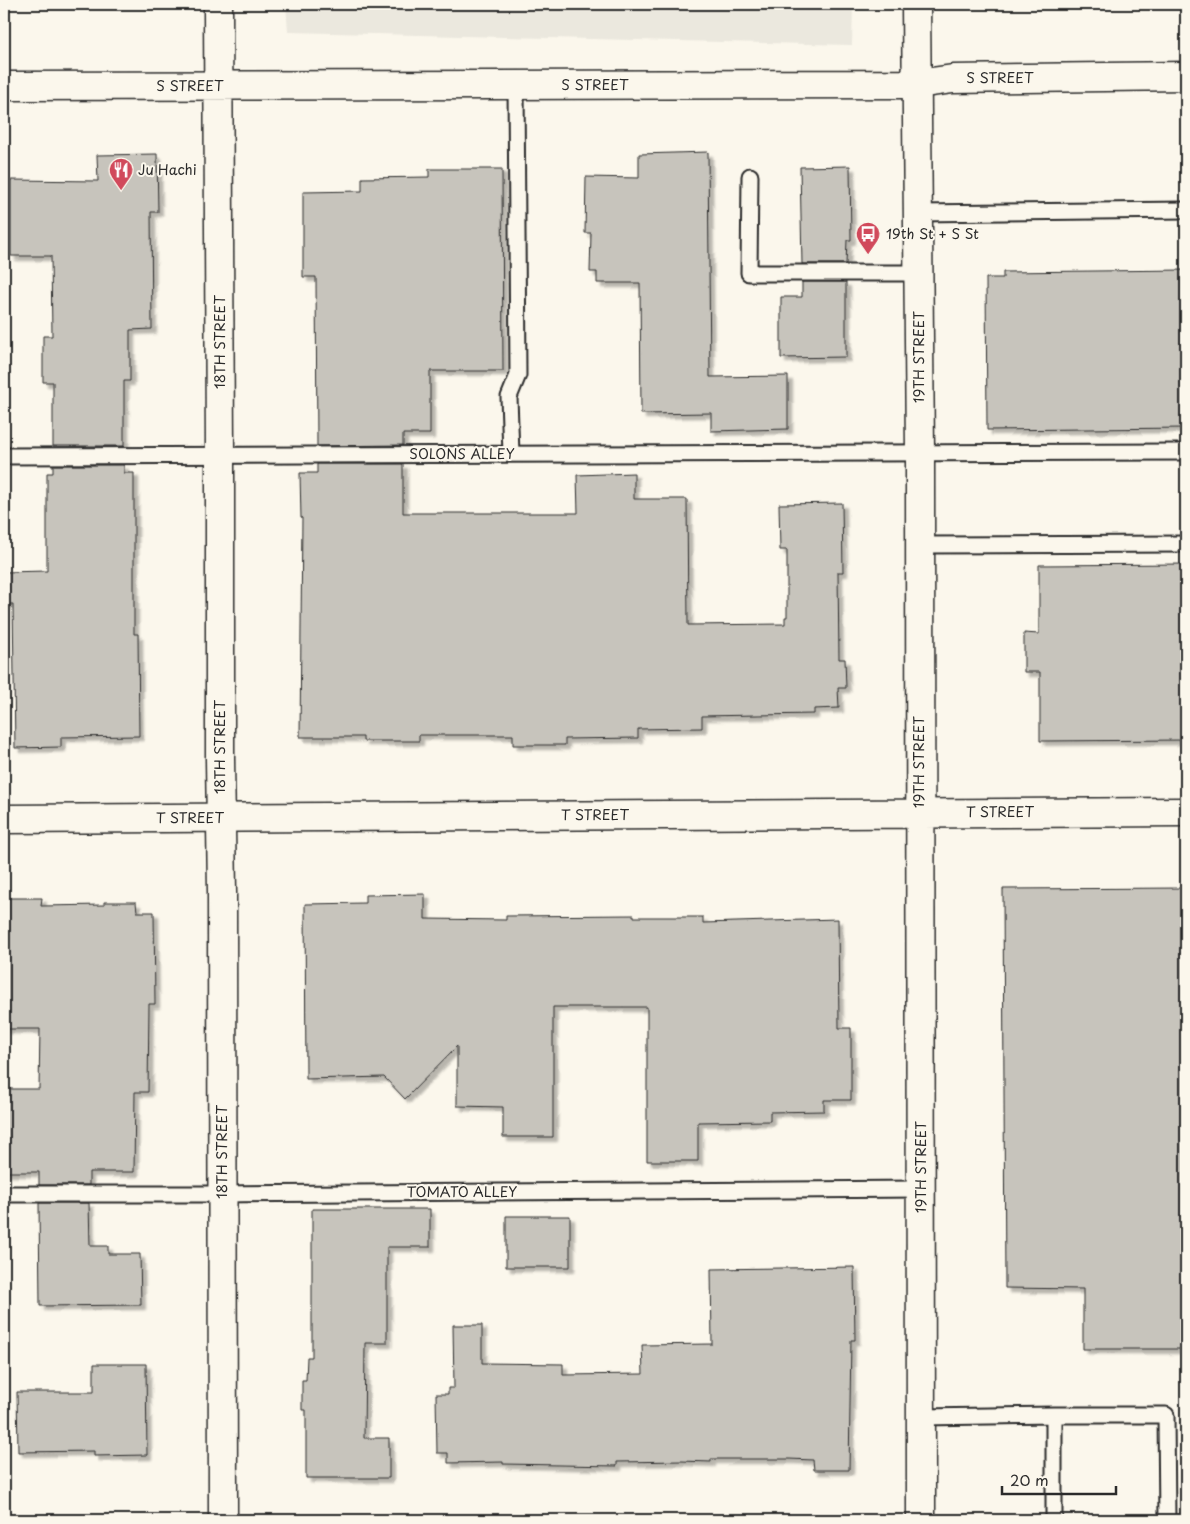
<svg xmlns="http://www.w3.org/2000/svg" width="1190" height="1524" font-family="'Playpen Sans',sans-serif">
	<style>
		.built { fill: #ebe8de }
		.building { fill: #c7c4bc; stroke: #2b2b2b; filter: url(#shadow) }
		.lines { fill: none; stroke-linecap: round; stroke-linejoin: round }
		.lane-casing { stroke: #2b2b2b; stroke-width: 19 }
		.street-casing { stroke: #2b2b2b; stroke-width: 31 }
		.secondary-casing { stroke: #2b2b2b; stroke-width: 31 }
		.lane { stroke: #fbf7ec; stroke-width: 15 }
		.street { stroke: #fbf7ec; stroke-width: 28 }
		.secondary { stroke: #fbf7ec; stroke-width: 28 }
		.labels { text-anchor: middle; stroke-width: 4; stroke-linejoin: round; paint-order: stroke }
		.street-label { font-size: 14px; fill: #2b2b2b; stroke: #fbf7ec }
		.poi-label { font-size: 14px; fill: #2b2b2b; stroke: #fbf7ec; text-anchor: start }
	</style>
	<defs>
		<filter id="shadow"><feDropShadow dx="4.5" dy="4.5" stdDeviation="1" flood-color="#0004"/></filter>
	</defs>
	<rect width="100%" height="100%" fill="#fbf7ec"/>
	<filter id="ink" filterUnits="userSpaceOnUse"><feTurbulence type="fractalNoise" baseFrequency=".02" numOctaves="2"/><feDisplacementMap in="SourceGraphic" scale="10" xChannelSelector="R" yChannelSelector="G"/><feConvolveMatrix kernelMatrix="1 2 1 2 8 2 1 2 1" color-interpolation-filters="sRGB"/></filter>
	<g filter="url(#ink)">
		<!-- built -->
		<path class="built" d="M 286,4 L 853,4 L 852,45 L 288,32 Z"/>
		<!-- building -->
		<path class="building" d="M 708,152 L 710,377 L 788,376 L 788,429 L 711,431 L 711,413 L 641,414 L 640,283 L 597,283 L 597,272 L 590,272 L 591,233 L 585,233 L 586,177 L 639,178 L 639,154 Z
			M 157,154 L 158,212 L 151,212 L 152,329 L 130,330 L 130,381 L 124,381 L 124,446 L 53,446 L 53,382 L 43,382 L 43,336 L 52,336 L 51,256 L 11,256 L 11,180 L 98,181 L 97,155 Z
			M 850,166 L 851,240 L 847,240 L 846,264 L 802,264 L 800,167 Z
			M 429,169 L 502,169 L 503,371 L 430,371 L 430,434 L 403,434 L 403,445 L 317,446 L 316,277 L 303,277 L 303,192 L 362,191 L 362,178 L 429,177 Z
			M 1186,270 L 1186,428 L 987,430 L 986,278 L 1003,278 L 1003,272 Z
			M 802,282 L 846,282 L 846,357 L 781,358 L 781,297 L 802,297 Z
			M 317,464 L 403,464 L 403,513 L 578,513 L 577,475 L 634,473 L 634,499 L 687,499 L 688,625 L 785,624 L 785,617 L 787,617 L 787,550 L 780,550 L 779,504 L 842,503 L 843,572 L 838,572 L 839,659 L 845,659 L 846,688 L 838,688 L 839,708 L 814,709 L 814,714 L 702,716 L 702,728 L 638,729 L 638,738 L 565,739 L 565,745 L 513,745 L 513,735 L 419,735 L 419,741 L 363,741 L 363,737 L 300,737 L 302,518 L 301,518 L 300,473 L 317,473 Z
			M 53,465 L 124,465 L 124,473 L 134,473 L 134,634 L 138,634 L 139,736 L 61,737 L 61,747 L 15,748 L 13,604 L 4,604 L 4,572 L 47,571 L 47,473 L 53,473 Z
			M 1186,564 L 1186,740 L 1040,741 L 1040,672 L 1024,672 L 1024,633 L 1039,634 L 1039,565 Z
			M 1186,888 L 1186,1349 L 1083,1349 L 1083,1289 L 1005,1288 L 1003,889 Z
			M 425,894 L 425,919 L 506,920 L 506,916 L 634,915 L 634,917 L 703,917 L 703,923 L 838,919 L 839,1028 L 851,1028 L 851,1100 L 824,1100 L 824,1111 L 770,1112 L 770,1121 L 698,1122 L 698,1161 L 647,1161 L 647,1007 L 553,1007 L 553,1137 L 503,1137 L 503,1107 L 457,1106 L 457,1046 L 405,1099 L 384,1077 L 306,1079 L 305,904 L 365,903 L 365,895 Z
			M 4,898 L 42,898 L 41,906 L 104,905 L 104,902 L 136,902 L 137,912 L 154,912 L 155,1004 L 149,1004 L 148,1092 L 135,1092 L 134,1172 L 89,1172 L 89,1185 L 39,1185 L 39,1172 L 4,1172 L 4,1089 L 39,1089 L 40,1029 L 4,1029 Z
			M 39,1203 L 89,1203 L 90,1246 L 108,1246 L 108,1254 L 140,1254 L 141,1305 L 40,1306 Z
			M 312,1209 L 430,1209 L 430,1247 L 387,1247 L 387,1343 L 365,1343 L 364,1438 L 389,1438 L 389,1478 L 306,1478 L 306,1410 L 302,1410 L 302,1380 L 306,1380 L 307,1357 L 312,1357 Z
			M 506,1216 L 570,1216 L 570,1267 L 506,1267 Z
			M 854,1267 L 855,1340 L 851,1340 L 849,1470 L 814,1470 L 813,1460 L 789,1459 L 711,1459 L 711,1462 L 681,1461 L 617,1462 L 617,1466 L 503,1464 L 503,1462 L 448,1463 L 448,1453 L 437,1453 L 436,1394 L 448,1394 L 448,1388 L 454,1388 L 453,1325 L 482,1325 L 482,1363 L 563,1364 L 563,1375 L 643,1374 L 642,1345 L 712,1344 L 711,1269 Z
			M 94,1364 L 146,1364 L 147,1455 L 94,1456 L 94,1451 L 18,1452 L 17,1392 L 94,1392 Z"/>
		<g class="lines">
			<defs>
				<path id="lane" d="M 750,176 L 749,273 L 918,273
					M 918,213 L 1186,210
					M 511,454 L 509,397 L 518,375 L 516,84
					M 4,456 L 1186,452
					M 920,545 L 1186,544
					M 4,1194 L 222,1194 L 921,1189
					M 921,1417 L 1054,1415
					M 1054,1520 L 1054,1415 L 1166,1415 L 1167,1520"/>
				<path id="street" d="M 218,4 L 220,455 L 220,759 L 222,892 L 223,1520
					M 4,86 L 917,84 L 953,79 L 1186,76"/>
				<path id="secondary" d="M 916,4 L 920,452 L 921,1520
					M 4,819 L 1186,812"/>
			</defs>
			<!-- lane casing -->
			<use href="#lane" class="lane-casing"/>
			<!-- street casing -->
			<use href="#street" class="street-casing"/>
			<!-- secondary casing -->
			<use href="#secondary" class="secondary-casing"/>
			<!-- lane -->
			<use href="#lane" class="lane"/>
			<!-- street -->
			<use href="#street" class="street"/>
			<!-- secondary -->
			<use href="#secondary" class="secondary"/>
		</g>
	</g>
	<!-- icons -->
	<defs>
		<symbol id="restaurant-pin" viewBox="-11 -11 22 30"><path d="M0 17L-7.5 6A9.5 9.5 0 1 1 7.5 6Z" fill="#d1495b" stroke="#fbf7ec"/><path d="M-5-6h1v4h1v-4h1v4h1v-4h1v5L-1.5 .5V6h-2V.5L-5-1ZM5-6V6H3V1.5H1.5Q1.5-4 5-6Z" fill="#fff"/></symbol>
		<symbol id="bus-pin" viewBox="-11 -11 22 30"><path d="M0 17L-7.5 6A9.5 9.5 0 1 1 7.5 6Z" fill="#d1495b" stroke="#fbf7ec"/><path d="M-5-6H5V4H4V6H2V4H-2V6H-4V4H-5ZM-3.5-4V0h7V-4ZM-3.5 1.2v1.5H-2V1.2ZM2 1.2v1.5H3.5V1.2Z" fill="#fff"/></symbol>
	</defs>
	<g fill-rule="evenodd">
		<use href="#restaurant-pin" x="107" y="156" width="28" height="38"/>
		<use href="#bus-pin" x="854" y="220" width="28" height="38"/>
	</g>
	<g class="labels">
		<!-- street labels -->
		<g class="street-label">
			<text x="1000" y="83">S STREET</text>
			<text x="595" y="90">S STREET</text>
			<text x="190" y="91">S STREET</text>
			<text transform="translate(220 342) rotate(-90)" y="5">18TH STREET</text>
			<text transform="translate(919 357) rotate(-90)" y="5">19TH STREET</text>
			<text x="462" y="459">SOLONS ALLEY</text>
			<text transform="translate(220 747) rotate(-90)" y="5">18TH STREET</text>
			<text transform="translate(919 762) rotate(-90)" y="5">19TH STREET</text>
			<text x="1000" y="817">T STREET</text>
			<text x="595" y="820">T STREET</text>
			<text x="190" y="823">T STREET</text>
			<text transform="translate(222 1152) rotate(-90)" y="5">18TH STREET</text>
			<text transform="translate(921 1167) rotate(-90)" y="5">19TH STREET</text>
			<text x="462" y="1197">TOMATO ALLEY</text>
		</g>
		<!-- poi labels -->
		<g class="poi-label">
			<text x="138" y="175">Ju Hachi</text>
			<text x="886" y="239">19th St + S St</text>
		</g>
	</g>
	<!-- margin -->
	<rect width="1190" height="1524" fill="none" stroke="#fbf7ec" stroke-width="20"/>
	<rect x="10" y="10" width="1170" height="1504" fill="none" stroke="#2b2b2b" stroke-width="2" filter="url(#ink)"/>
	<!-- scale -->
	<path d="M1002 1486v8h114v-8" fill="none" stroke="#2b2b2b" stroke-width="2.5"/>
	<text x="1010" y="1486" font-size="15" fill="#2b2b2b" stroke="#fbf7ec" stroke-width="4" paint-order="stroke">20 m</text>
</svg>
